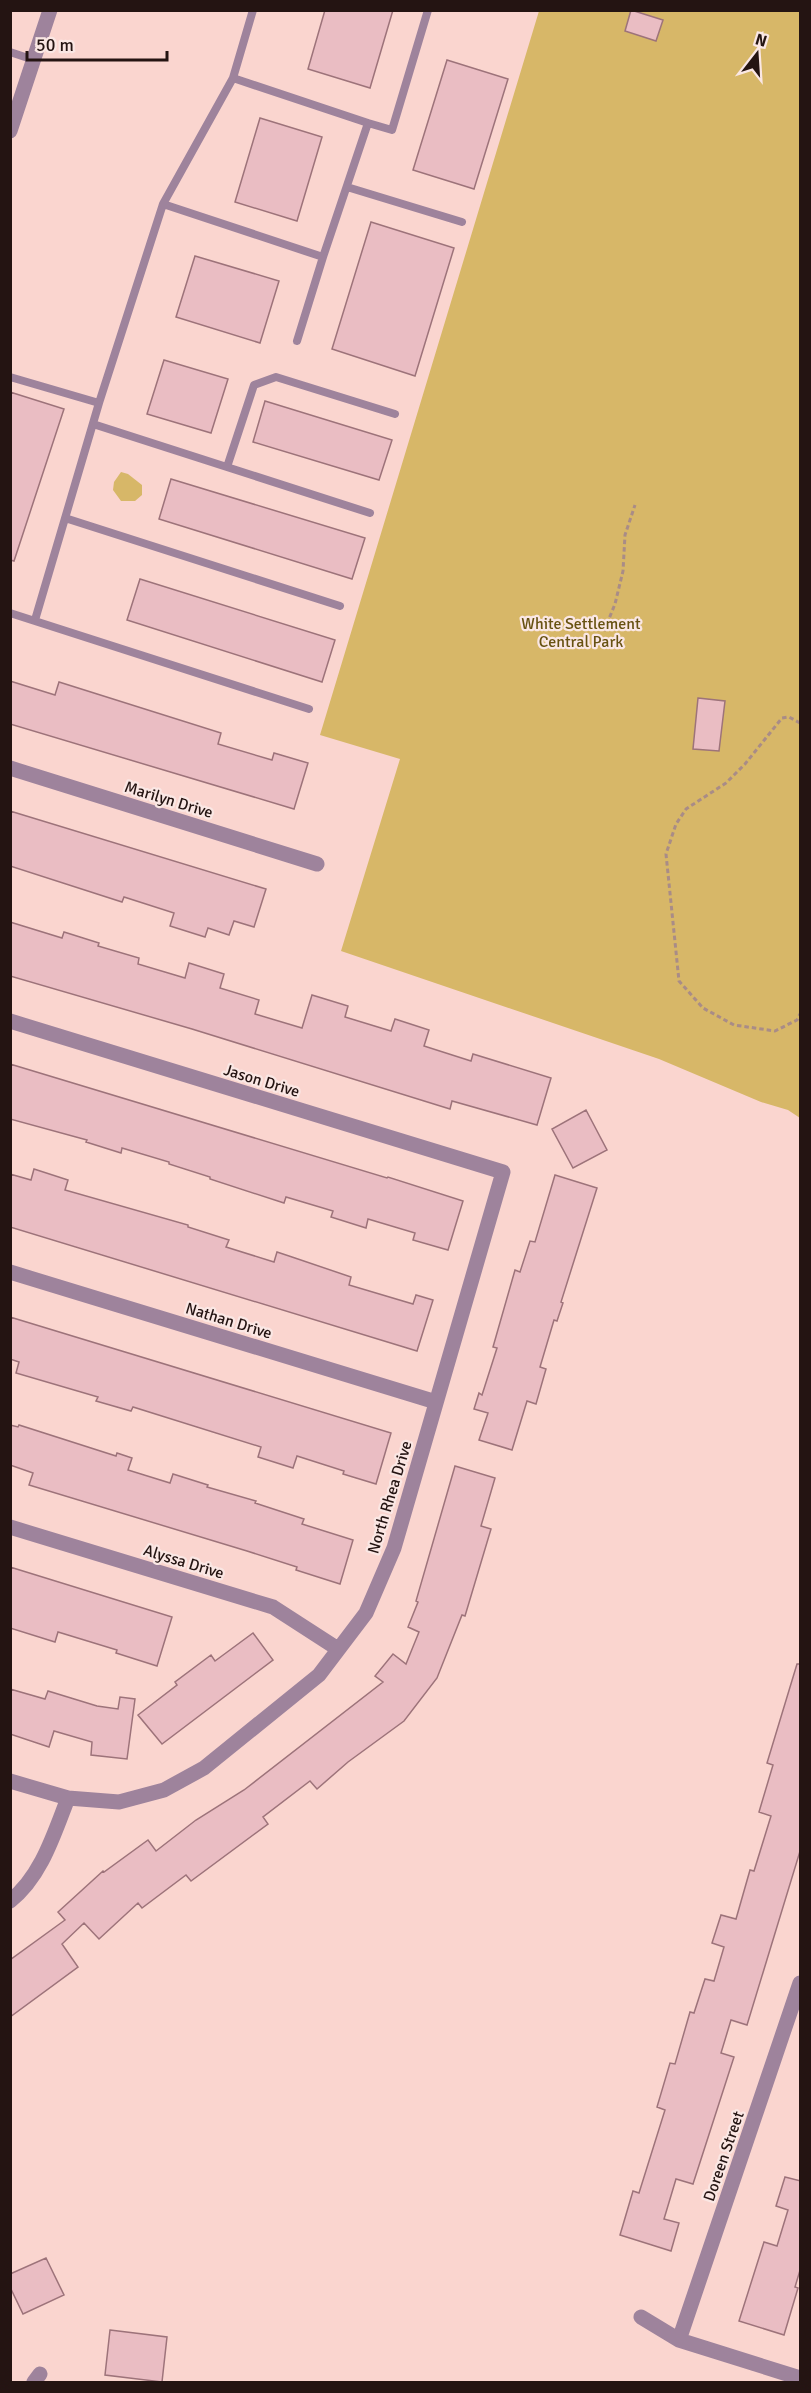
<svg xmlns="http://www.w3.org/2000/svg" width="811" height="2393" font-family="Signika,sans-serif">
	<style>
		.green { fill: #d7b768 }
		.building { fill: #eabdc3; stroke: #9d737a; stroke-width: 1.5 }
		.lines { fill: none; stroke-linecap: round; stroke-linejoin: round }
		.path { stroke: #a98c87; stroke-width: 3; stroke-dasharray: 4.5 3; stroke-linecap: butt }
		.service { stroke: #9e839c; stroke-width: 8 }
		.minor { stroke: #9e839c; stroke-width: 15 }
		.tertiary { stroke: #9e839c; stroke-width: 15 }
		.labels { text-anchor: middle; stroke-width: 4.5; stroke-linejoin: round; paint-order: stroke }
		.park-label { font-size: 16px; fill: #675111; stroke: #fae7e4 }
		.street-label { font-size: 16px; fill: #241412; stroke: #fae7e4 }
	</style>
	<rect width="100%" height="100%" fill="#fad5cf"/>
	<!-- green -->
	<path class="green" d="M 539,11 L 800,11 L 800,1118 L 788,1110 L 761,1102 L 659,1059 L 341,951 L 400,759 L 320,735 Z
		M 121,472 L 128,474 L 142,485 L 142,495 L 135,501 L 121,501 L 113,490 L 114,482 Z"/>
	<!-- building -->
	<path class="building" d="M 325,10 L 393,10 L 370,88 L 308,69 Z
		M 631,10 L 663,20 L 656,41 L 625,31 Z
		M 447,60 L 508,79 L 474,189 L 413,170 Z
		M 260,118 L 322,137 L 297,221 L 235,202 Z
		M 371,222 L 454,248 L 415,376 L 332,349 Z
		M 195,256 L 279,281 L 260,343 L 176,317 Z
		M 164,360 L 228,379 L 211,433 L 147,414 Z
		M 10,392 L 64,409 L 14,561 L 10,560 Z
		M 265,401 L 392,440 L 379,480 L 253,442 Z
		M 171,479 L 365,538 L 352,579 L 159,519 Z
		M 140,579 L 335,640 L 322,682 L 127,620 Z
		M 10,681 L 55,695 L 59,682 L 221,733 L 218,744 L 272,760 L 274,753 L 308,763 L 294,809 L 10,724 Z
		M 698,698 L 725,701 L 719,751 L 693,749 Z
		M 10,811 L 266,889 L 254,927 L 234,921 L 229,935 L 208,928 L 205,937 L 170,926 L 174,913 L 124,897 L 122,902 L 10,866 Z
		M 10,922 L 62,938 L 64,932 L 99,943 L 98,946 L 139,958 L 138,964 L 185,978 L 189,963 L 224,974 L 220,988 L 259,1000 L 255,1014 L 302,1028 L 312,995 L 348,1006 L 345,1017 L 391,1031 L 395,1019 L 429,1030 L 424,1046 L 471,1061 L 473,1054 L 551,1078 L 537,1125 L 452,1101 L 450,1109 L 192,1029 L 10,976 Z
		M 10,1064 L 387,1178 L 388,1177 L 463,1201 L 448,1250 L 413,1240 L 415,1233 L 368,1219 L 366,1228 L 331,1217 L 333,1211 L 286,1197 L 284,1203 L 210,1179 L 210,1177 L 169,1164 L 169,1162 L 122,1148 L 121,1153 L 86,1142 L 87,1140 L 10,1119 Z
		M 586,1110 L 607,1150 L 573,1168 L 552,1129 Z
		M 34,1169 L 68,1180 L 65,1190 L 188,1225 L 188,1227 L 229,1240 L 226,1247 L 274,1262 L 277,1252 L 292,1257 L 351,1277 L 349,1285 L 413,1304 L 416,1295 L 433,1300 L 417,1351 L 10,1227 L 10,1174 L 31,1180 Z
		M 555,1175 L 597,1188 L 561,1302 L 563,1303 L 557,1321 L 554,1320 L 540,1367 L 546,1369 L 536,1404 L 527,1401 L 512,1450 L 479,1440 L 488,1413 L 474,1409 L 479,1393 L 482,1395 L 497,1348 L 493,1347 L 515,1270 L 520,1272 L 530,1241 L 535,1242 Z
		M 10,1317 L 391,1433 L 376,1484 L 343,1474 L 344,1471 L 297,1456 L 293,1468 L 258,1457 L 261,1447 L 133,1407 L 131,1411 L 96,1401 L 98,1397 L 16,1373 L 19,1362 L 10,1359 Z
		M 10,1425 L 18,1427 L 19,1425 L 116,1456 L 117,1453 L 132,1458 L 128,1470 L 170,1483 L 173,1474 L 208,1485 L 207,1487 L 256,1501 L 255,1503 L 304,1519 L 302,1524 L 353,1540 L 340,1584 L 296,1570 L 297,1567 L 247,1551 L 29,1485 L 33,1473 L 10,1465 Z
		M 455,1466 L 495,1478 L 481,1526 L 491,1529 L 465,1616 L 462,1615 L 437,1678 L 404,1721 L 348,1762 L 317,1789 L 310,1781 L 263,1817 L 268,1824 L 191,1881 L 186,1875 L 142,1908 L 138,1903 L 99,1939 L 84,1923 L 62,1944 L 78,1967 L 10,2017 L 10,1960 L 65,1920 L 58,1912 L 103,1871 L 104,1872 L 148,1840 L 156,1851 L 196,1820 L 244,1790 L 383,1682 L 375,1676 L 393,1654 L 406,1664 L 419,1632 L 408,1627 L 418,1602 L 416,1601 Z
		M 10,1567 L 172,1617 L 157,1666 L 116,1653 L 117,1650 L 58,1632 L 55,1642 L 10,1628 Z
		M 253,1633 L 273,1660 L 162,1744 L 138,1715 L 177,1685 L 175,1682 L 211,1655 L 215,1661 Z
		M 797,1664 L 801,1664 L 801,1848 L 747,2025 L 731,2020 L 721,2053 L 734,2057 L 693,2184 L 676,2179 L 664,2219 L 679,2223 L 671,2251 L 620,2235 L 633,2191 L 639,2193 L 665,2110 L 657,2107 L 670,2063 L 675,2064 L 690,2012 L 694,2013 L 705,1979 L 714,1981 L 724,1947 L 712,1943 L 721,1915 L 736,1919 L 750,1870 L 754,1871 L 771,1816 L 759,1812 L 773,1765 L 767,1763 Z
		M 10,1689 L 45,1699 L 48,1691 L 97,1706 L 118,1709 L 120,1697 L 135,1699 L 127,1759 L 91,1755 L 92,1742 L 54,1731 L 49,1747 L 10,1734 Z
		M 785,2177 L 801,2181 L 801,2267 L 795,2287 L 798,2288 L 784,2335 L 739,2321 L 764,2242 L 777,2246 L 788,2210 L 776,2206 Z
		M 46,2258 L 64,2295 L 23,2314 L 10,2287 L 10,2274 Z
		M 110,2330 L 167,2337 L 162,2382 L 105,2375 Z"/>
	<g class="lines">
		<!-- path -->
		<path class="path" d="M 604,631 L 615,604 L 623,571 L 625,535 L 635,505
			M 800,723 L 789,717 L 782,718 L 745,764 L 726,783 L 686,809 L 676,824 L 666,854 L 679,981 L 703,1008 L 734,1025 L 775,1031 L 797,1020 L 800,1014"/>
		<!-- service -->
		<path class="service" d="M 10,52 L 34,60
			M 233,78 L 368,123 L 323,257
			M 368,123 L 392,130 L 428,10
			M 347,187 L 462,222
			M 163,204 L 233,78 L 253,10
			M 10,377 L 99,403 L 163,204 L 323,257 L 297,341
			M 93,424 L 370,513
			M 227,467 L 254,385 L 276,377 L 395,414
			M 65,518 L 340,606
			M 10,613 L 309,709
			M 35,620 L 99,403"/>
		<!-- minor -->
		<path class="minor" d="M 10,768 L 317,864
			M 10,1021 L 503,1172 L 394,1548 L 366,1613 L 319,1675 L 204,1768 L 164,1790 L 119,1802 L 68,1798 L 10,1781
			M 10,1272 L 436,1402
			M 10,1527 L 273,1607 L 338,1649
			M 10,1901 C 41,1877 54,1834 68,1798
			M 641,2317 L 679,2340 L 800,2378
			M 679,2340 L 800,1983
			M 34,2382 L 40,2374"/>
		<!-- tertiary -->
		<path class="tertiary" d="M 10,131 L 50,10"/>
	</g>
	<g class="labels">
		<!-- park labels -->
		<g class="park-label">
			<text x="581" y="629">White Settlement<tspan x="581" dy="18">Central Park</tspan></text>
		</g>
		<!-- street labels -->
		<g class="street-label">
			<text transform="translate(169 799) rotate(17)" y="6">Marilyn Drive</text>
			<text transform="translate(262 1080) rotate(17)" y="6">Jason Drive</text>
			<text transform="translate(229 1320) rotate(17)" y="6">Nathan Drive</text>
			<text transform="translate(389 1497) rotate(-73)" y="6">North Rhea Drive</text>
			<text transform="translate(184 1561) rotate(17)" y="6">Alyssa Drive</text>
			<text transform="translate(723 2156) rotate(-71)" y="6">Doreen Street</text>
		</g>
	</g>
	<!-- border -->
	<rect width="811" height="2393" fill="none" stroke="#241412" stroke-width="24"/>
	<!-- north arrow -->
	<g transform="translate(757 54) rotate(17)" stroke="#fae7e4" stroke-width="4.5" paint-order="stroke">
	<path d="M0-4.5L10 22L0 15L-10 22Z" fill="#241412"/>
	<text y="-9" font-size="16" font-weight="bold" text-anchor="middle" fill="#241412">N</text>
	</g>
	<!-- scale -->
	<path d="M27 51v9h140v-9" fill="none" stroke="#241412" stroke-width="3"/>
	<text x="36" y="51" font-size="18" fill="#241412" stroke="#fae7e4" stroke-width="4.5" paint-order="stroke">50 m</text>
</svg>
